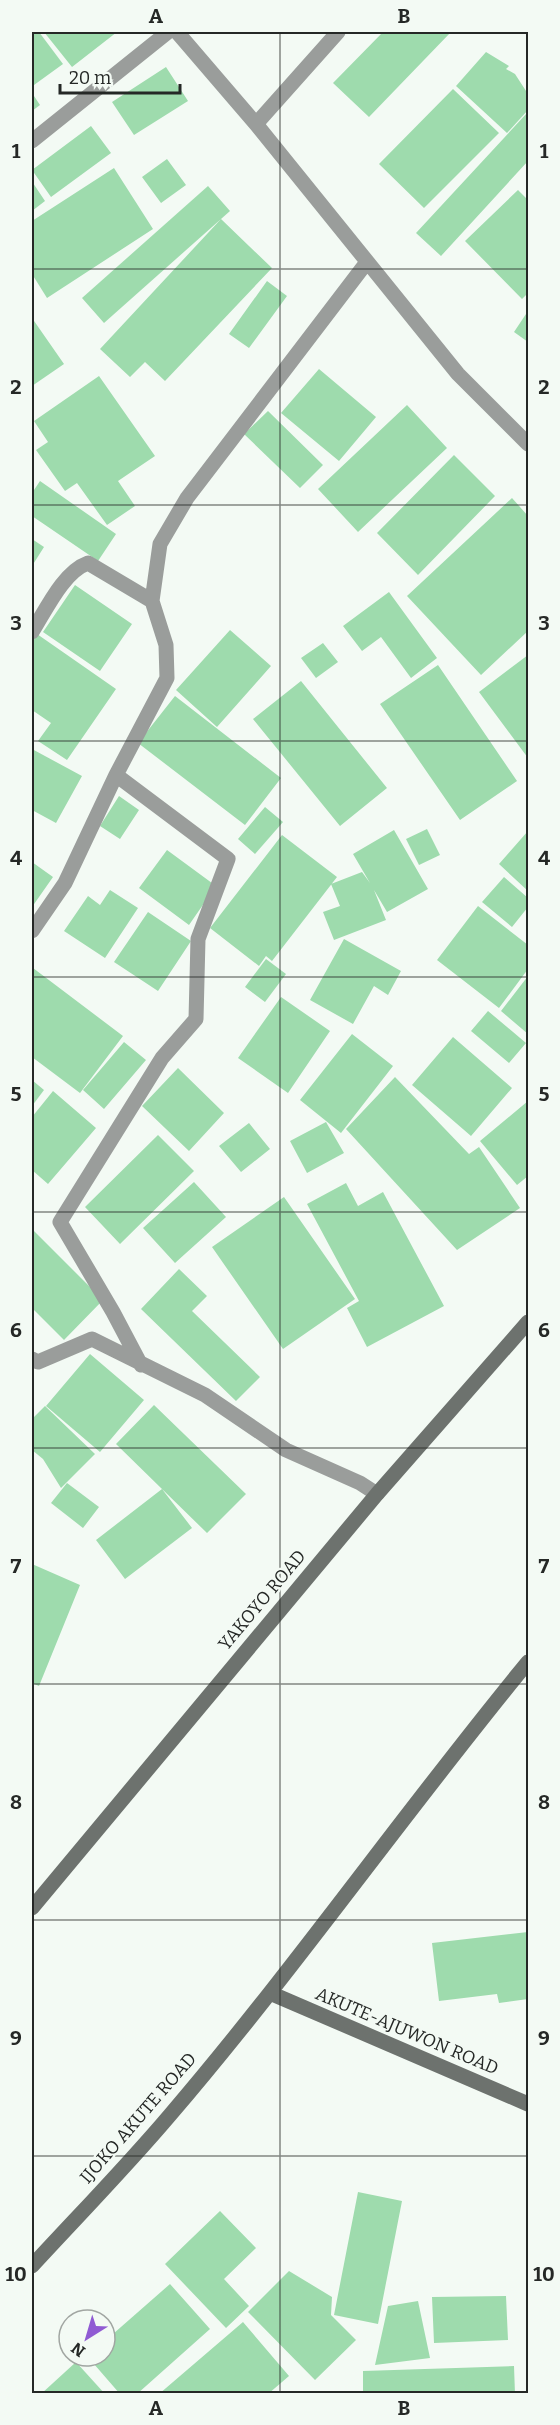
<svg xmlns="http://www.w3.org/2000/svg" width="560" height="2425" font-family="Bitter,serif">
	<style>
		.building { fill: #9edbad }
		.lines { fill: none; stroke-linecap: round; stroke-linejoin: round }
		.minor { stroke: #9a9d9b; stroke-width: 15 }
		.secondary { stroke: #6d726e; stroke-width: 15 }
		.grid { fill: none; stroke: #252826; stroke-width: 1.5; stroke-opacity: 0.55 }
		.labels { text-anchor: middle; stroke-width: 4.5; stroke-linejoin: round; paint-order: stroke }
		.street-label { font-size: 18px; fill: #252826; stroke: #f3faf4 }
		.neatline { fill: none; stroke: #252826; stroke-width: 2 }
		.grid-label { font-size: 20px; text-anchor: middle; font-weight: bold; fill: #252826 }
	</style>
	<rect width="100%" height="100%" fill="#f3faf4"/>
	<!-- building -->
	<path class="building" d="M 32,32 L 39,32 L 63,64 L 34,85 L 32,81 Z
		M 44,32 L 117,32 L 72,67 Z
		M 383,32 L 451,32 L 369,117 L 333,83 Z
		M 486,52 L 509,66 L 506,69 L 515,74 L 528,94 L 528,110 L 507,133 L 456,86 Z
		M 166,67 L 188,101 L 134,135 L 112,102 Z
		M 453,89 L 499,133 L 424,208 L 379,164 Z
		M 32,93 L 40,105 L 32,111 Z
		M 527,113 L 528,161 L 441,256 L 416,233 Z
		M 91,126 L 111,153 L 51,197 L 32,170 Z
		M 167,159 L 186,185 L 161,203 L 142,177 Z
		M 114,168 L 153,229 L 47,298 L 32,274 L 32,221 Z
		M 33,183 L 45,201 L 32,211 L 32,184 Z
		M 208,186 L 230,211 L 104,323 L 82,298 Z
		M 518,190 L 528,200 L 528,293 L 522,299 L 465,241 Z
		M 221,219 L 272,268 L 165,381 L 145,362 L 130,377 L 100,349 Z
		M 267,281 L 287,296 L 249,348 L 229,334 Z
		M 528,311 L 528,342 L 514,332 Z
		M 32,318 L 64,364 L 32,386 Z
		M 319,369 L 376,417 L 339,461 L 281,413 Z
		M 99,376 L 155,456 L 118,481 L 135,506 L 107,525 L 77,483 L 65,491 L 36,450 L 48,442 L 34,421 Z
		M 407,405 L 447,448 L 358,532 L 318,489 Z
		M 268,411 L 323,465 L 300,488 L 244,434 Z
		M 454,455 L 495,496 L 418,575 L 377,533 Z
		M 40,481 L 116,534 L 98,561 L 32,516 L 32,493 Z
		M 512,498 L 528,516 L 528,631 L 481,675 L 407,596 Z
		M 32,539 L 44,547 L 32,566 Z
		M 75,585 L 132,624 L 100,671 L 43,632 Z
		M 389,592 L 437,658 L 411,678 L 381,637 L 362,651 L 343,626 Z
		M 230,630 L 271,666 L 217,727 L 176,690 Z
		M 37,634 L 116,689 L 67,760 L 38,741 L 51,723 L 32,710 L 32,643 Z
		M 323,643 L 338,662 L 316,678 L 301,658 Z
		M 528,655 L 528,758 L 479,692 Z
		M 438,665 L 517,781 L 460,820 L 380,704 Z
		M 301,681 L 387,788 L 340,826 L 253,719 Z
		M 175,696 L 281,778 L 245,825 L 138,743 Z
		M 32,749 L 82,776 L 56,823 L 32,810 Z
		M 119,796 L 139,810 L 120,839 L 100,826 Z
		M 265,807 L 283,822 L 255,854 L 238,839 Z
		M 427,829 L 440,855 L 419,865 L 406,839 Z
		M 394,830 L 428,889 L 387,912 L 374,890 L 386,920 L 334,940 L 323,912 L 340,906 L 331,884 L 362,872 L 370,883 L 353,854 Z
		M 528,831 L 528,891 L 499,864 Z
		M 282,835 L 337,877 L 272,961 L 266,956 L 259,966 L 210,928 Z
		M 167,850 L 216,886 L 189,925 L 139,888 Z
		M 32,862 L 53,877 L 32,907 Z
		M 504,877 L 528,898 L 528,907 L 512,927 L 482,902 Z
		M 110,890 L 138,908 L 105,958 L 64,931 L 88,896 L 100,905 Z
		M 478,906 L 528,945 L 528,969 L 499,1008 L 437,960 Z
		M 148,912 L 191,941 L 158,991 L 114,962 Z
		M 344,939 L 401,971 L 388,995 L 374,986 L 353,1024 L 310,1000 Z
		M 266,959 L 286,974 L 265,1002 L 245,987 Z
		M 33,968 L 123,1036 L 80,1093 L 32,1057 L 32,970 Z
		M 528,976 L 528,1034 L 501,1011 Z
		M 281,997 L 330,1031 L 288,1093 L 238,1058 Z
		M 488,1011 L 526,1043 L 509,1063 L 471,1031 Z
		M 352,1034 L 393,1066 L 341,1133 L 300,1100 Z
		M 453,1037 L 512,1088 L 471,1136 L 412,1085 Z
		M 124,1042 L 146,1060 L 104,1109 L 83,1090 Z
		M 178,1068 L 224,1113 L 189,1151 L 142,1106 Z
		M 395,1077 L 469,1154 L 479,1147 L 520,1208 L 457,1250 L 346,1129 Z
		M 32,1080 L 44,1090 L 32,1106 Z
		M 53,1091 L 96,1128 L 48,1184 L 32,1170 L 32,1117 Z
		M 528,1101 L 528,1176 L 517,1185 L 480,1141 Z
		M 326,1122 L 344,1153 L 307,1173 L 290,1141 Z
		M 249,1123 L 270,1149 L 241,1172 L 219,1146 Z
		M 158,1135 L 194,1171 L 120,1244 L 85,1207 Z
		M 194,1182 L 226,1217 L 175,1263 L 143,1228 Z
		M 346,1183 L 358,1206 L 383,1192 L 444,1306 L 367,1347 L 347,1308 L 359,1301 L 307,1204 Z
		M 284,1197 L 355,1299 L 283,1349 L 212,1247 Z
		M 32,1229 L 103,1300 L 64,1340 L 32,1308 Z
		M 179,1269 L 207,1296 L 192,1311 L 260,1377 L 236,1401 L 141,1309 Z
		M 90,1354 L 144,1400 L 100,1452 L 46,1406 Z
		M 154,1405 L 246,1494 L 207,1533 L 116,1444 Z
		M 45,1406 L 95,1454 L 61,1488 L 43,1459 L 32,1450 L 32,1419 Z
		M 67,1483 L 99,1507 L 83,1528 L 51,1503 Z
		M 162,1489 L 192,1528 L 125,1579 L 96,1540 Z
		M 32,1564 L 80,1585 L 39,1686 L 32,1683 Z
		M 528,1932 L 528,1999 L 499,2003 L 497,1994 L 439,2001 L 432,1943 Z
		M 358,2192 L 402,2201 L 378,2324 L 334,2315 Z
		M 220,2211 L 256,2248 L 224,2279 L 249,2306 L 226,2328 L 165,2264 Z
		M 289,2271 L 332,2297 L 331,2315 L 356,2340 L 315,2380 L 248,2312 Z
		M 170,2284 L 210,2329 L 137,2394 L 120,2394 L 87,2356 L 105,2356 L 105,2341 Z
		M 506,2296 L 508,2340 L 434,2343 L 432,2297 Z
		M 418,2301 L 430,2358 L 375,2365 L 388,2306 Z
		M 243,2322 L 289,2376 L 268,2394 L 159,2394 Z
		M 76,2362 L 105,2394 L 41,2394 Z
		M 514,2366 L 515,2394 L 363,2394 L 363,2371 Z"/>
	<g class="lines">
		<!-- minor -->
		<path class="minor" d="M 177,32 L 256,124 L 458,374 L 528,444
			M 256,124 L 338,32
			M 32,141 L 168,32
			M 32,632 C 46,610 63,572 88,563 L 152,601
			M 116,775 L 228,859 L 198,939 L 196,1019 L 162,1058 L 60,1222 L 113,1312 L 141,1365
			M 32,931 L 65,883 L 116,775 L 167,678 L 166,645 L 152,601 L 160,544 L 187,498 L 367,262
			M 32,1359 L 38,1362 L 92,1339 L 205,1395 L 286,1450 L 360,1483 L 377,1494"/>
		<!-- secondary -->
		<path class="secondary" d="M 32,1908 L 377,1494 L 528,1322
			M 270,1993 L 528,2104
			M 32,2266 C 78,2216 126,2167 170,2115 C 295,1969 406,1810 528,1662"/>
	</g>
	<!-- grid -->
	<path class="grid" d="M 280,32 L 280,2394M 32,269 L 528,269M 32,505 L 528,505M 32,741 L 528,741M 32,977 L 528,977M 32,1212 L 528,1212M 32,1448 L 528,1448M 32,1684 L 528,1684M 32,1920 L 528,1920M 32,2156 L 528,2156"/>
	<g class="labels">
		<!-- street labels -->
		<g class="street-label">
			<text transform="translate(262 1600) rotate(-50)" y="6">YAKOYO ROAD</text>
			<text transform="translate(407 2031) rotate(23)" y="6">AKUTE-AJUWON ROAD</text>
			<text transform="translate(138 2118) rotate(-49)" y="6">IJOKO AKUTE ROAD</text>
		</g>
	</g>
	<!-- border -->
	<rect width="560" height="2425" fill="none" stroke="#f3faf4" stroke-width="66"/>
	<!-- north arrow -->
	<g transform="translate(87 2338) rotate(217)"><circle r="28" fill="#f3faf4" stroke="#a1a6a2" stroke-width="1.5"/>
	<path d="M0-4.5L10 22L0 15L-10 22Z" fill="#905bd3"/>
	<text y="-9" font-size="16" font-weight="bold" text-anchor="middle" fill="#252826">N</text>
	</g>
	<!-- scale -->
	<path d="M60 84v9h120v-9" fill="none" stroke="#252826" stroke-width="3"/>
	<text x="69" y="84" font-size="18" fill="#252826" stroke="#f3faf4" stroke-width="4.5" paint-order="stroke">20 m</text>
	<rect x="33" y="33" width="494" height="2359" class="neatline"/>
	<g class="grid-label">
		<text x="156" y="23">A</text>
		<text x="404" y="23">B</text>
		<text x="16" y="158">1</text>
		<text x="544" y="158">1</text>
		<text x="16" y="394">2</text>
		<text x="544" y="394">2</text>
		<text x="16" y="630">3</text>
		<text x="544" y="630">3</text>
		<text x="16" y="865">4</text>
		<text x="544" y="865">4</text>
		<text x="16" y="1101">5</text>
		<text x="544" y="1101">5</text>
		<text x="16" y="1337">6</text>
		<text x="544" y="1337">6</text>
		<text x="16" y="1573">7</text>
		<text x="544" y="1573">7</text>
		<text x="16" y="1809">8</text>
		<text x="544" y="1809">8</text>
		<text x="16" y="2045">9</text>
		<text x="544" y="2045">9</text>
		<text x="16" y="2281">10</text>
		<text x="544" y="2281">10</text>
		<text x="156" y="2415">A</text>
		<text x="404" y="2415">B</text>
	</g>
</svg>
